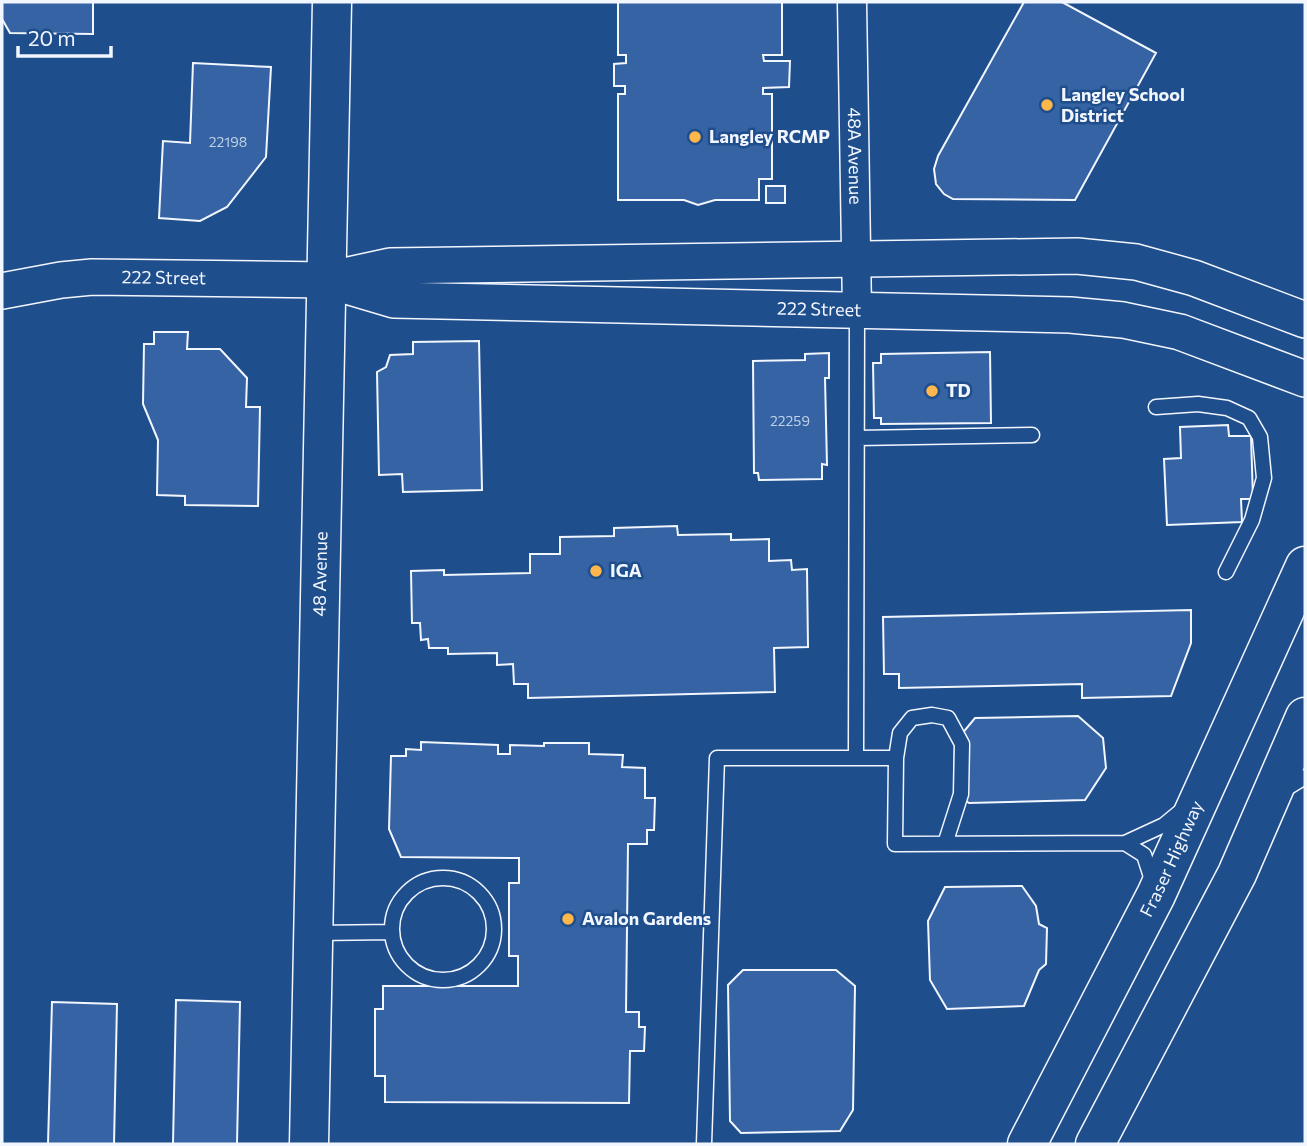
<svg xmlns="http://www.w3.org/2000/svg" width="1307" height="1146" font-family="Commissioner,sans-serif">
	<style>
		.building { fill: #3563a3; stroke: #f2f6ff; stroke-width: 2 }
		.lines { fill: none; stroke-linecap: round; stroke-linejoin: round }
		.service-casing { stroke: #f2f6ff; stroke-width: 17 }
		.minor-casing { stroke: #f2f6ff; stroke-width: 31 }
		.tertiary-casing { stroke: #f2f6ff; stroke-width: 38 }
		.secondary-casing { stroke: #f2f6ff; stroke-width: 41 }
		.primary-casing { stroke: #f2f6ff; stroke-width: 41 }
		.service { stroke: #1f4e8c; stroke-width: 14 }
		.minor { stroke: #1f4e8c; stroke-width: 28 }
		.tertiary { stroke: #1f4e8c; stroke-width: 35 }
		.secondary { stroke: #1f4e8c; stroke-width: 38 }
		.primary { stroke: #1f4e8c; stroke-width: 38 }
		.poi-dot { fill: #ffb74d; stroke: #1f4e8c; stroke-width: 2.5 }
		.labels { text-anchor: middle; stroke-width: 5; stroke-linejoin: round; paint-order: stroke }
		.number-label { font-size: 14px; fill: #c3d1e8 }
		.poi-label { font-size: 18px; font-weight: bold; fill: #f2f6ff; stroke: #1f4e8c; text-anchor: start }
		.street-label { font-size: 18px; fill: #f2f6ff; stroke: #1f4e8c }
	</style>
	<rect width="100%" height="100%" fill="#1f4e8c"/>
	<!-- building -->
	<path class="building" d="M 2,2 L 93,2 L 93,34 L 10,33 L 2,19 Z
		M 618,2 L 782,2 L 782,55 L 763,55 L 764,61 L 790,61 L 789,87 L 763,88 L 763,94 L 772,94 L 772,179 L 759,179 L 759,200 L 715,200 L 698,205 L 684,200 L 618,200 L 618,94 L 625,94 L 625,86 L 614,86 L 614,64 L 626,63 L 626,55 L 618,55 Z
		M 1024,2 L 1062,2 L 1156,53 L 1075,200 L 953,199 L 944,194 L 936,184 L 934,169 L 938,156 Z
		M 193,63 L 271,67 L 266,157 L 227,207 L 200,221 L 159,218 L 163,141 L 190,143 Z
		M 766,186 L 785,186 L 785,203 L 766,203 Z
		M 154,332 L 188,332 L 187,349 L 220,349 L 247,378 L 246,407 L 260,407 L 258,506 L 185,505 L 185,496 L 157,495 L 158,440 L 143,404 L 144,344 L 154,344 Z
		M 479,341 L 482,490 L 403,492 L 402,474 L 379,475 L 377,372 L 386,367 L 390,355 L 413,354 L 413,342 Z
		M 990,352 L 991,423 L 881,424 L 881,418 L 874,418 L 873,363 L 881,363 L 881,354 Z
		M 829,353 L 829,378 L 825,378 L 827,465 L 822,464 L 822,479 L 759,480 L 758,473 L 754,473 L 753,361 L 805,360 L 805,354 Z
		M 1228,425 L 1229,436 L 1251,436 L 1253,499 L 1241,499 L 1242,522 L 1167,525 L 1164,459 L 1181,458 L 1180,427 Z
		M 677,526 L 678,535 L 731,534 L 731,540 L 769,539 L 769,561 L 791,560 L 792,570 L 807,569 L 808,647 L 774,648 L 775,692 L 528,698 L 528,684 L 514,684 L 513,664 L 497,665 L 497,653 L 448,654 L 448,648 L 429,648 L 428,639 L 421,640 L 420,623 L 412,623 L 411,571 L 444,570 L 444,575 L 530,573 L 530,554 L 560,554 L 560,537 L 614,536 L 614,528 Z
		M 1191,610 L 1191,643 L 1171,696 L 1082,698 L 1082,684 L 899,688 L 899,674 L 884,674 L 883,617 Z
		M 1078,716 L 1103,738 L 1106,768 L 1085,800 L 969,803 L 954,792 L 955,742 L 975,718 Z
		M 421,742 L 498,745 L 498,754 L 510,754 L 510,745 L 544,746 L 544,743 L 589,743 L 589,754 L 623,755 L 622,767 L 645,768 L 645,798 L 655,798 L 654,830 L 647,830 L 647,844 L 628,844 L 626,1012 L 639,1012 L 639,1027 L 645,1027 L 644,1051 L 630,1051 L 629,1103 L 385,1102 L 385,1076 L 375,1076 L 375,1009 L 383,1009 L 383,986 L 518,986 L 518,956 L 509,956 L 509,883 L 519,883 L 519,858 L 401,857 L 389,829 L 391,756 L 406,756 L 406,749 L 421,750 Z
		M 1022,886 L 1036,906 L 1039,924 L 1047,928 L 1046,964 L 1039,970 L 1024,1006 L 947,1009 L 930,980 L 928,921 L 945,887 Z
		M 743,970 L 836,970 L 855,986 L 853,1110 L 840,1131 L 741,1133 L 730,1121 L 728,985 Z
		M 176,1000 L 240,1002 L 237,1144 L 173,1144 Z
		M 52,1002 L 117,1004 L 114,1144 L 48,1144 Z"/>
	<g class="lines">
		<defs>
			<path id="service" d="M 1156,407 L 1198,404 L 1227,408 L 1249,418 L 1260,437 L 1264,478 L 1252,520 L 1226,572
				M 857,438 L 1032,435
				M 856,758 L 857,311
				M 896,758 L 900,733 L 912,718 L 932,715 L 948,718 L 962,744 L 961,794 L 945,844
				M 1282,791 L 1305,777
				M 1125,843 L 1164,825 L 1181,811
				M392 929a51 51 0 1 1 102 0a51 51 0 1 1-102 0Z
				M 316,933 L 392,932
				M 704,1144 L 717,758 L 896,758 L 895,844 L 1125,843 L 1144,855 L 1153,883"/>
			<g id="minor">
				<path id="s1" d="M 852,2 L 857,311"/>
			</g>
			<g id="tertiary">
				<path id="s2" d="M 330,281 L 394,300 L 1070,315 L 1123,320 L 1180,332 L 1305,379"/>
				<path id="s3" d="M 2,291 L 61,280 L 92,277 L 326,280 L 390,266 L 1077,256 L 1136,262 L 1194,278 L 1305,320"/>
			</g>
			<g id="secondary">
				<path id="s4" d="M 309,1144 L 332,2"/>
			</g>
			<g id="primary">
				<path id="s5" d="M 1027,1144 L 1156,895 L 1305,566"/>
				<path d="M 1095,1144 L 1237,874 L 1305,717"/>
			</g>
		</defs>
		<!-- service casing -->
		<use href="#service" class="service-casing"/>
		<!-- minor casing -->
		<use href="#minor" class="minor-casing"/>
		<!-- tertiary casing -->
		<use href="#tertiary" class="tertiary-casing"/>
		<!-- secondary casing -->
		<use href="#secondary" class="secondary-casing"/>
		<!-- primary casing -->
		<use href="#primary" class="primary-casing"/>
		<!-- service -->
		<use href="#service" class="service"/>
		<!-- minor -->
		<use href="#minor" class="minor"/>
		<!-- tertiary -->
		<use href="#tertiary" class="tertiary"/>
		<!-- secondary -->
		<use href="#secondary" class="secondary"/>
		<!-- primary -->
		<use href="#primary" class="primary"/>
	</g>
	<!-- markers -->
	<g class="poi-dot">
		<circle cx="1047" cy="105" r="7"/>
		<circle cx="695" cy="137" r="7"/>
		<circle cx="932" cy="391" r="7"/>
		<circle cx="596" cy="571" r="7"/>
		<circle cx="568" cy="919" r="7"/>
	</g>
	<g class="labels">
		<!-- number labels -->
		<g class="number-label">
			<text x="228" y="147">22198</text>
			<text x="790" y="426">22259</text>
		</g>
		<!-- poi labels -->
		<g class="poi-label">
			<text x="1061" y="101">Langley School<tspan x="1061" dy="21">District</tspan></text>
			<text x="709" y="143">Langley RCMP</text>
			<text x="946" y="397">TD</text>
			<text x="610" y="577">IGA</text>
			<text x="582" y="925">Avalon Gardens</text>
		</g>
		<!-- street labels -->
		<g class="street-label">
			<text dy="6" stroke="none"><textPath href="#s1" startOffset="154">48A Avenue</textPath></text>
			<text dy="6" stroke="none"><textPath href="#s3" startOffset="163">222 Street</textPath></text>
			<text dy="6" stroke="none"><textPath href="#s2" startOffset="492">222 Street</textPath></text>
			<text dy="6" stroke="none"><textPath href="#s4" startOffset="570">48 Avenue</textPath></text>
			<text dy="6" stroke="none"><textPath href="#s5" startOffset="320">Fraser Highway</textPath></text>
		</g>
	</g>
	<!-- border -->
	<rect width="1307" height="1146" fill="none" stroke="#f2f6ff" stroke-width="7"/>
	<!-- scale -->
	<path d="M18 46v10h93v-10" fill="none" stroke="#f2f6ff" stroke-width="3.5"/>
	<text x="28" y="46" font-size="21" fill="#f2f6ff" stroke="#1f4e8c" stroke-width="5" paint-order="stroke">20 m</text>
</svg>
